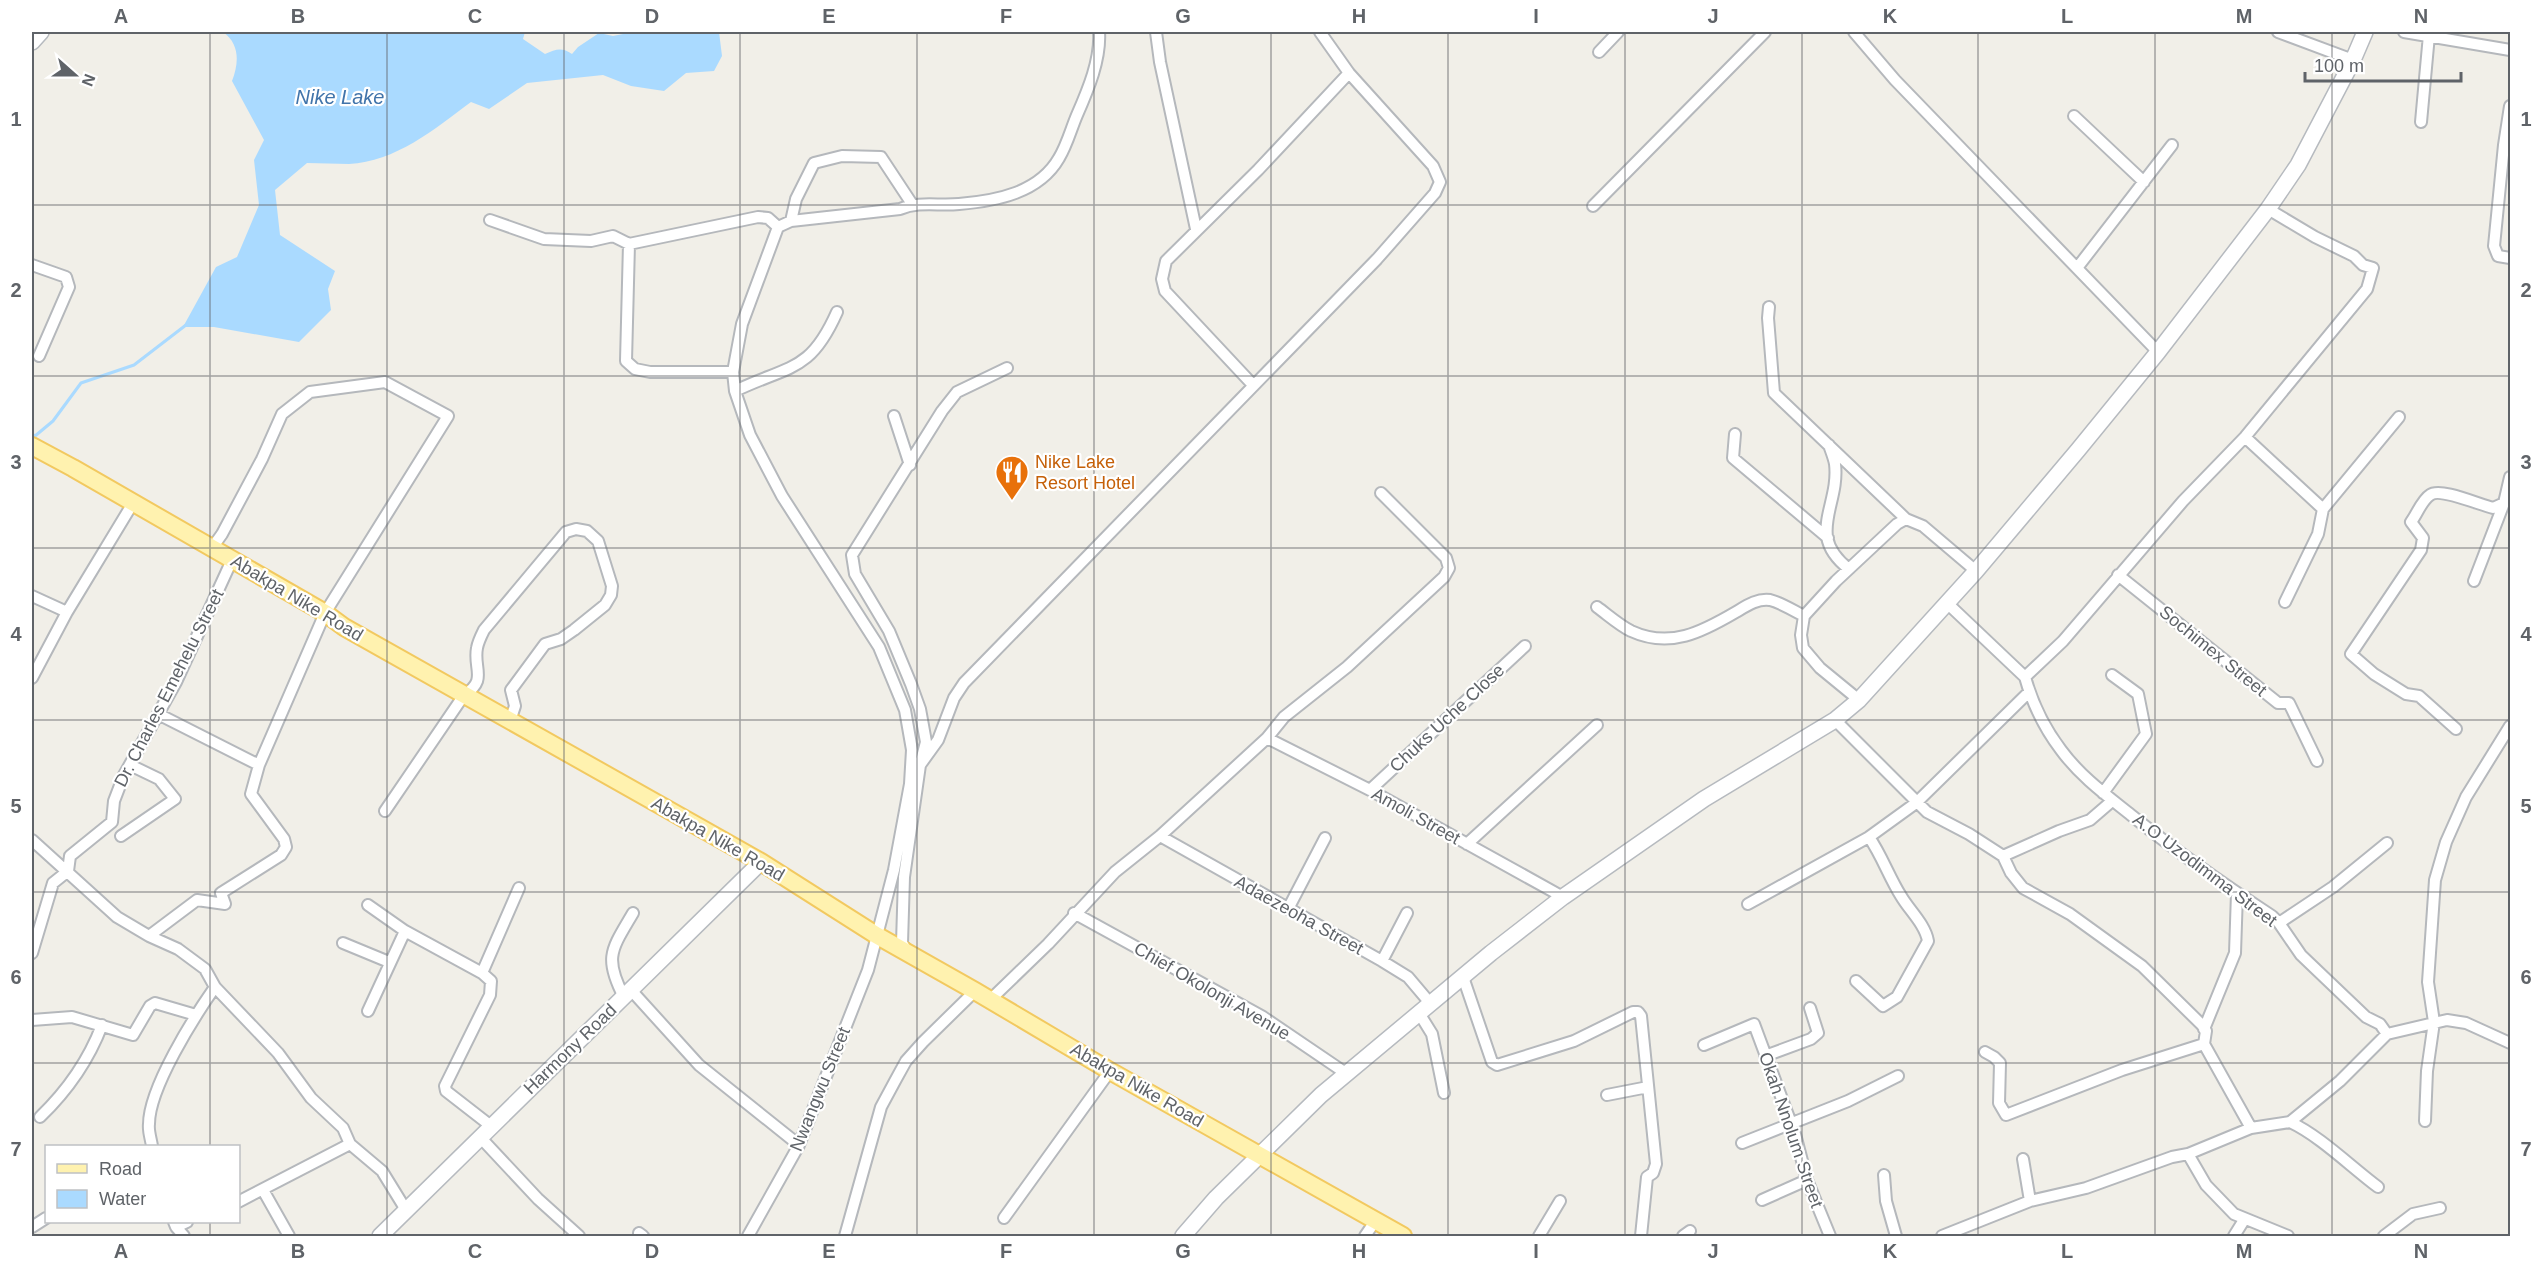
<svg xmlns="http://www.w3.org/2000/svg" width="2542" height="1268" font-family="Helvetica,sans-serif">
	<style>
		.water { fill: #aadaff }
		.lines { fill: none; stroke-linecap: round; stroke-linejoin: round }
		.stream { stroke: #aadaff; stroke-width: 3 }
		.street-casing { stroke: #b5b8bc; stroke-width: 14 }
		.secondary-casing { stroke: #b6babf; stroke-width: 18 }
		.primary-casing { stroke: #f2c960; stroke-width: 20 }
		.street { stroke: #fff; stroke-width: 10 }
		.secondary { stroke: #fff; stroke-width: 15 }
		.primary { stroke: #fff2af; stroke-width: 16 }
		.grid { fill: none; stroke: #5f6368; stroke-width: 1.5; stroke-opacity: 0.55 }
		.labels { text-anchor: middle; stroke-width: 4.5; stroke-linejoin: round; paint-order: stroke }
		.food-label { font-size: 18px; fill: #c56008; stroke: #fff; text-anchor: start }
		.street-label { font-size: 18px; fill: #5f6368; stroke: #fff }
		.water-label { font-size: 20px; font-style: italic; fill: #4174aa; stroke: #fff }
		.neatline { fill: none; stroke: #5f6368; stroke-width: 2 }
		.grid-label { font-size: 20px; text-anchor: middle; font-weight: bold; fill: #5f6368 }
	</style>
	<rect width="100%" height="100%" fill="#f1efe8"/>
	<!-- water -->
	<path class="water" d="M 223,32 L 525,32 L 523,39 L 545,54 C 556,49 562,47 572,54 L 578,47 L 599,33 L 613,36 L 633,32 L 719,32 L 722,56 L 714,71 L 686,73 L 664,91 L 631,86 L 603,75 L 527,83 L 489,109 L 471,102 C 435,129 395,162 349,164 C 335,164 321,163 307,163 L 275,190 L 280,235 L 335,271 L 328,289 L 331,310 L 299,342 L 214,327 L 183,327 L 216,267 L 237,257 L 259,205 L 254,160 L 264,140 L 232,81 C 239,63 240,44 223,32 Z"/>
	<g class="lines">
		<!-- stream -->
		<path class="stream" d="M 32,434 L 35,436 L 53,421 L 81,383 L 134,365 L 186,325"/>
		<defs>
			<path id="street" d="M 1156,32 L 1160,62 L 1196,229
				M 1854,32 L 1895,80 L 2158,352
				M 2278,32 L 2353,60
				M 2404,32 L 2510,50
				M 1599,52 L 1618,32
				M 2510,106 L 2504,145 L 2494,246 L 2498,256 L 2510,258
				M 2074,116 L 2144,182
				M 2421,122 L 2429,35
				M 1593,206 L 1765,32
				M 490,220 L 544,239 L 591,241 L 613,236 L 629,244 L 758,217 L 768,218 L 778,227
				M 791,221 L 796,199 L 814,163 L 842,156 L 881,157 L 912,204
				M 629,244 L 626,361 L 635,369 L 650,372 L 733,372
				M 32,265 L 66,277 L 69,287 L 39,356
				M 2077,268 L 2172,145
				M 1769,307 L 1768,318 L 1774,393 L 1906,519
				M 1253,385 L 1165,291 L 1162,279 L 1166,261 L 1258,170 L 1349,73
				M 735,391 C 789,365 810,373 837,312
				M 894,416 L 910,465
				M 1735,434 L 1733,458 L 1828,538
				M 2245,437 L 2323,509
				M 1829,445 C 1831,451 1834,458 1835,464 C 1840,506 1805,535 1849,569
				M 2118,575 L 2278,703 L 2289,703 L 2317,761
				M 2474,581 L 2504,503
				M 32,596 L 67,612
				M 2285,602 L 2318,534 L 2323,509 L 2399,417
				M 1947,603 L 2025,677 C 2032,702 2045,729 2061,750 C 2080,776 2106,795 2131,815 C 2176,851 2223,884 2272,916 L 2279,923 L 2301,955 L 2366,1017 L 2380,1024 L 2387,1034 L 2447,1020 L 2466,1023 L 2510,1043
				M 1597,607 C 1608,615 1619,625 1631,631 C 1670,649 1702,632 1736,612 C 1746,606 1758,598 1770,600 C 1782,603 1794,611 1804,616
				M 2025,677 L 2063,641 L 2183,501 L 2245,437 L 2367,289 L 2373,268 L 2363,265 L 2354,256 L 2315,237 L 2268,209
				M 32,678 L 67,612 L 133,503
				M 1859,700 L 1820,668 L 1803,648 L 1801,635 L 1804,616 L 1836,581 L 1897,524 L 1906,519 L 1923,526 L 1976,571
				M 158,714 L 259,765
				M 1835,720 L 1927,812 L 1969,834 L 2003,856 L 2059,831 L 2090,820 L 2112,801
				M 2456,729 L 2419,696 L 2406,694 L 2374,674 L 2351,654 L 2421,550 L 2423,538 L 2411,522 C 2417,514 2422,500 2430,495 C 2440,487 2480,505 2493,508 L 2504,503 L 2510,477
				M 1267,738 L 1370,790 L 1563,897
				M 920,765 L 938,740 L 954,698 L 964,683 L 1377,259 L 1435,193 L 1440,182 L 1433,166 L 1349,73 L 1320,32
				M 1370,790 L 1525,646
				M 2103,793 L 2146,734 L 2138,694 L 2112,675
				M 385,811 L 464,695 C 488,680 473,669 477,648 C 478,642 481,636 484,630 L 566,532 L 576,529 L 587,531 L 598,541 L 612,586 L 611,595 L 605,605 L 574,630 L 561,639 L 545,644 L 511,690 L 515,706 L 510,721
				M 121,836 L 175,799 L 159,779 L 130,765
				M 1160,836 L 1382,961 L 1408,977 L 1430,1003
				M 32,840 L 117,917 L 149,936 L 178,949 L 205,969 L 215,987 L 278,1053 L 311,1098 L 343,1128 L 350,1144 L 382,1171 L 406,1210
				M 1467,844 L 1597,725
				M 2003,856 L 2011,873 L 2023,888 L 2070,914 L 2142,966 L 2202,1025 L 2206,1031 L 2204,1044 L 2251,1128
				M 1748,904 L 1869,837 L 1916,803 L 2029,692
				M 368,905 L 405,931 L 482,973 L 491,981 L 490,995 L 445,1086 L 446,1091 L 491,1126
				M 1288,909 L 1325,838
				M 1074,913 L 1263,1017 L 1347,1074
				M 2279,923 L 2333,887 L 2387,843
				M 149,936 L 197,900 L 225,904 L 221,893 L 281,855 L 286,847 L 284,839 L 251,794 L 259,765 L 325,613 L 448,416 L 385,382 L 310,392 L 282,414 L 262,459 L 222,534 L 212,548
				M 343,943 L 389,962
				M 907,951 L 902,943 L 904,877 L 920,765 L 926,742 L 920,709 L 911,684 L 889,631 L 855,574 L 852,555 L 942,411 L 957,392 L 1007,368
				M 32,953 L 53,883 L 68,871 L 70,856 L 112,822 L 114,801 L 124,775 L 176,682 L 232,560
				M 1382,961 L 1407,913
				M 482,973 L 519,888
				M 1463,977 L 1492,1062 L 1497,1065 L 1574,1041 L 1633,1012 L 1638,1012 L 1641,1016 L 1656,1164 L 1653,1173 L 1647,1177 L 1641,1236
				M 1856,981 L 1883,1006 L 1897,997 L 1928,941 C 1925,924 1909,910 1901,896 C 1889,877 1882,856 1869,837
				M 631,990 L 699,1065 L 799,1145
				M 624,997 C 603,957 612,949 633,913
				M 990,1000 L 1048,944 L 1115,872 L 1160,836 L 1267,738 L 1284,717 L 1347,667 L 1444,577 L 1449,568 L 1446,558 L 1381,493
				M 368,1011 L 405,931
				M 1419,1013 L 1432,1034 L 1444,1093
				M 32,1020 L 72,1017 L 133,1035 L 150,1006 L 155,1003 L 196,1015
				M 2204,1029 L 2235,953 L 2237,893
				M 1704,1045 L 1754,1024 L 1795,1134 L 1807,1180 L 1830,1236
				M 1985,1052 L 1994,1057 L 2000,1063 L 1999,1103 L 2006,1115 L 2122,1070 L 2204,1044
				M 1765,1056 L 1811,1039 L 1818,1033 L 1810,1008
				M 1607,1095 L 1648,1087
				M 40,1117 C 68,1090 88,1062 102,1025
				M 2425,1121 L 2427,1071 L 2434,1022 L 2428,982 L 2435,880 L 2446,842 L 2466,797 L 2510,726
				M 2290,1122 C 2320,1136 2350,1166 2378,1187
				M 480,1137 L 538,1199 L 579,1236
				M 1742,1143 L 1848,1101 L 1898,1076
				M 152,1146 C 151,1139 148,1131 149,1124 C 149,1088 194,1017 215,987
				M 2188,1154 L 2206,1185 L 2234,1214 L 2288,1236
				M 2023,1159 L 2030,1201
				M 1884,1175 L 1886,1201 L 1896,1236
				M 263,1190 L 289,1236
				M 1762,1200 L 1807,1180
				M 238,1202 L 350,1144
				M 1004,1218 L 1110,1071
				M 174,1222 L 176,1227 L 187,1222
				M 32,1227 L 46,1218
				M 176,1227 L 184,1236
				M 639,1233 L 643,1236
				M 748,1236 L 799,1145 L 868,970 L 894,870 L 910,784 L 912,750 L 905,710 L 879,647 L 782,496 L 750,435 L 735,391 L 733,372 L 742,324 L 778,227 L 791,221 L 900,209 C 919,201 938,206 959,204 C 996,201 1039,193 1059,158 C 1067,145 1071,129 1077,115 C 1088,90 1101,59 1099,32
				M 845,1236 L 881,1107 L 895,1081 L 906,1061 L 923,1042 L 975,991
				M 1365,1236 L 1376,1220
				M 1539,1236 L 1560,1201
				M 1683,1236 L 1690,1231
				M 1942,1236 L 2030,1201 L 2086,1188 L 2172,1157 L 2188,1154 L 2251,1128 L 2290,1122 L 2340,1081 L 2387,1034
				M 2234,1236 L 2244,1220
				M 2384,1236 L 2413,1214 L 2440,1208"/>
			<path id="secondary" d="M 32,42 L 41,32
				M 380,1236 L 761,862
				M 1183,1236 L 1216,1198 L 1321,1095 L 1491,953 L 1563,897 L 1704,799 L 1835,720 L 1859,700 L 1976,571 L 2078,450 L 2158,352 L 2268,209 L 2298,165 L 2353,60 L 2365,32"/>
			<path id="primary" d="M 32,446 L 73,468 L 325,613 L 344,627 L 761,862 L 876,935 L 975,991 L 1110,1071 L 1403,1236"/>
		</defs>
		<!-- street casing -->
		<use href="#street" class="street-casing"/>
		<!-- secondary casing -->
		<use href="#secondary" class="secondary-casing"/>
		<!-- primary casing -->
		<use href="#primary" class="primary-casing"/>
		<!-- street -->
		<use href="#street" class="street"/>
		<!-- secondary -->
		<use href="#secondary" class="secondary"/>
		<!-- primary -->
		<use href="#primary" class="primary"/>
	</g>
	<!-- grid -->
	<path class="grid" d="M 210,32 L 210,1146M 387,32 L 387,1236M 564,32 L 564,1236M 740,32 L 740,1236M 917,32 L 917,1236M 1094,32 L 1094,1236M 1271,32 L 1271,1236M 1448,32 L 1448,1236M 1625,32 L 1625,1236M 1802,32 L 1802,1236M 1978,32 L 1978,1236M 2155,32 L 2155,1236M 2332,32 L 2332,1236M 32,205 L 2510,205M 32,376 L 2510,376M 32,548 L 2510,548M 32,720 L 2510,720M 32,892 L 2510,892M 32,1063 L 2510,1063M 210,1222 L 210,1236"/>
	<!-- icons -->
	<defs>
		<symbol id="restaurant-pin" viewBox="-11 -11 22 30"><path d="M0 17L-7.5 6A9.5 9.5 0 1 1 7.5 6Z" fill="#e8710a" stroke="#fff"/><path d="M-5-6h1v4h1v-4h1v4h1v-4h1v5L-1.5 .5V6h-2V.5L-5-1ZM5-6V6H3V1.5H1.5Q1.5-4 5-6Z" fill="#fff"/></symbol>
	</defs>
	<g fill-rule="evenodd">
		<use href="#restaurant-pin" x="993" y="453" width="38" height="52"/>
	</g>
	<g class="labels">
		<!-- food labels -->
		<g class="food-label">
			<text x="1035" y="468">Nike Lake<tspan x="1035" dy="21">Resort Hotel</tspan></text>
		</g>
		<!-- street labels -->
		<g class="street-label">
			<text transform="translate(297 598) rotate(31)" y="6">Abakpa Nike Road</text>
			<text transform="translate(2213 651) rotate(39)" y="6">Sochimex Street</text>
			<text transform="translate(169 688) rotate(-63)" y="6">Dr. Charles Emehelu Street</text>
			<text transform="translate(1447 718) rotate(-43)" y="6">Chuks Uche Close</text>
			<text transform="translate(1416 816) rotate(29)" y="6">Amoli Street</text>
			<text transform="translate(718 839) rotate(30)" y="6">Abakpa Nike Road</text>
			<text transform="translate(2205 870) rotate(37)" y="6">A.O Uzodimma Street</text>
			<text transform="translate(1299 915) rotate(29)" y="6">Adaezeoha Street</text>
			<text transform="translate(1212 991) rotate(30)" y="6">Chief Okolonji Avenue</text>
			<text transform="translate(570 1049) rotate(-44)" y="6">Harmony Road</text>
			<text transform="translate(1137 1085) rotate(30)" y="6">Abakpa Nike Road</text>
			<text transform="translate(820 1089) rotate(-68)" y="6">Nwangwu Street</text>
			<text transform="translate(1791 1130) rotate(71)" y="6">Okah Nnolum Street</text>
		</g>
		<!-- water labels -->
		<g class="water-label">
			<text x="340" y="104">Nike Lake</text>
		</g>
	</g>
	<!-- border -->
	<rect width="2542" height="1268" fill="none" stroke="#ffffff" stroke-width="66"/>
	<!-- legend -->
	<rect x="45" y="1145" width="195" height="78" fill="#ffffff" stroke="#bfc1c3" stroke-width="1.5"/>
	<rect x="57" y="1164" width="30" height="9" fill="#fff2af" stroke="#bfc1c3" stroke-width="1.5"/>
	<text x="99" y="1175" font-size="18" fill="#5f6368">Road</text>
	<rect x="57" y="1190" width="30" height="18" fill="#aadaff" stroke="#bfc1c3" stroke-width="1.5"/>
	<text x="99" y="1205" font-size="18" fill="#5f6368">Water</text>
	<!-- north arrow -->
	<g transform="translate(75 75) rotate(111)" stroke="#ffffff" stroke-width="4.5" paint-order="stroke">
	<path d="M0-4.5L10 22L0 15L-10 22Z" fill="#5f6368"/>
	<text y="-9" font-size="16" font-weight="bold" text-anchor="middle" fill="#5f6368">N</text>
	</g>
	<!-- scale -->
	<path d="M2305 72v9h156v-9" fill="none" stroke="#5f6368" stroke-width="3"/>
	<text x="2314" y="72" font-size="18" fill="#5f6368" stroke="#ffffff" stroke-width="4.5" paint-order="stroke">100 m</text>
	<rect x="33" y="33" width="2476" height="1202" class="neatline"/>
	<g class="grid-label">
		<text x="121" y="23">A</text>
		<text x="298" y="23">B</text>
		<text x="475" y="23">C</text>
		<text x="652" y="23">D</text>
		<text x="829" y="23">E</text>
		<text x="1006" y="23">F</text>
		<text x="1183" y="23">G</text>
		<text x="1359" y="23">H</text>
		<text x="1536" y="23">I</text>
		<text x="1713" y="23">J</text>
		<text x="1890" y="23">K</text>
		<text x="2067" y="23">L</text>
		<text x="2244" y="23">M</text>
		<text x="2421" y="23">N</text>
		<text x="16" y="126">1</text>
		<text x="2526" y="126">1</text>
		<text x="16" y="297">2</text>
		<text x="2526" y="297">2</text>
		<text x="16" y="469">3</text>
		<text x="2526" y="469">3</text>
		<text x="16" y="641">4</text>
		<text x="2526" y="641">4</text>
		<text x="16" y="813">5</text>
		<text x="2526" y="813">5</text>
		<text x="16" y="984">6</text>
		<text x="2526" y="984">6</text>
		<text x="16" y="1156">7</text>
		<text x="2526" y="1156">7</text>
		<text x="121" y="1258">A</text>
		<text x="298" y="1258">B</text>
		<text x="475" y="1258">C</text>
		<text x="652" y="1258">D</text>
		<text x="829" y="1258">E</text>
		<text x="1006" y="1258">F</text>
		<text x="1183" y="1258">G</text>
		<text x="1359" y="1258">H</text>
		<text x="1536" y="1258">I</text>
		<text x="1713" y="1258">J</text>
		<text x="1890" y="1258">K</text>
		<text x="2067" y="1258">L</text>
		<text x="2244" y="1258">M</text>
		<text x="2421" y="1258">N</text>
	</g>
</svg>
